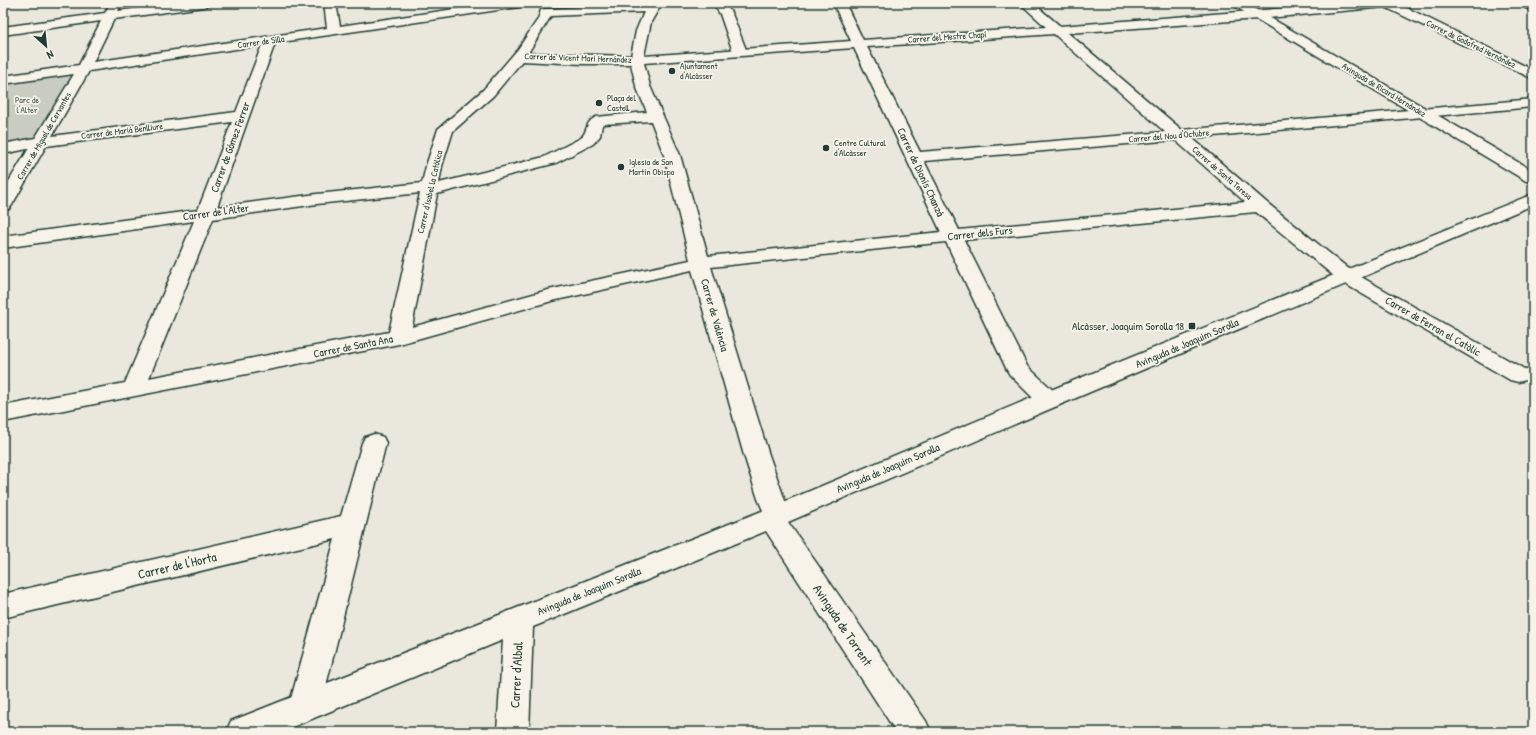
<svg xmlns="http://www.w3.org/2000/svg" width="1536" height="735" font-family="'Patrick Hand',sans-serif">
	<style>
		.green { fill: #c8ccc1; stroke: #74847a }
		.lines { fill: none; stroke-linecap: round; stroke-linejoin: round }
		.pedestrian-casing { stroke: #1f3d34; stroke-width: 3 }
		.minor-casing { stroke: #1f3d34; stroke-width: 3 }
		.tertiary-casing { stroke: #1f3d34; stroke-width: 3 }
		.pedestrian { fill: #f7f3e8; fill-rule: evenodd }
		.minor { fill: #f7f3e8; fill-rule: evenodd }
		.tertiary { fill: #f7f3e8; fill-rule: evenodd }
		.poi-dot { fill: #1f3d34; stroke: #f7f3e8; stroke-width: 1.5 }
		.labels { text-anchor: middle; stroke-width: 3.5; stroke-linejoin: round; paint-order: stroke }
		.far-street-label { font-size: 9px; fill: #1f3d34; stroke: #f7f3e8 }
		.far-poi-label { font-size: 9px; fill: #1f3d34; stroke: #f7f3e8; text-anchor: start }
		.far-park-label { font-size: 9px; fill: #415a50; stroke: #f7f3e8 }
		.street-label { font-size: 11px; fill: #1f3d34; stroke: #f7f3e8 }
		.poi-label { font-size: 11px; fill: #1f3d34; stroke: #f7f3e8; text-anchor: end }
		.near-street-label { font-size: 13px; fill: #1f3d34; stroke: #f7f3e8 }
	</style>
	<rect width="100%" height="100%" fill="#eae8dd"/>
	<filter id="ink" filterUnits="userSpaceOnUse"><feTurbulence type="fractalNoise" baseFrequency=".025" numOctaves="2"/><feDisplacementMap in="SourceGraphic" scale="8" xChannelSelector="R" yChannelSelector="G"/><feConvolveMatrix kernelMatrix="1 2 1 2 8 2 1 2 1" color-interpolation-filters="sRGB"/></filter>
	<g filter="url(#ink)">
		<!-- green -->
		<path class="green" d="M 76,72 L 33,140 L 3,145 L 3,83 Z"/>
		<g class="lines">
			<defs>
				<path id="pedestrian" d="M 713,3 L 725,3 L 732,14 L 747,52 L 745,55 L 735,55 L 733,52 L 720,14 Z
					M 41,137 L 47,139 L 49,142 L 47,145 L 3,154 L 3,144 Z"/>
				<path id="minor" d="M 110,3 L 122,3 L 118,11 L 178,3 L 210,3 L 208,5 L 204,7 L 114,19 L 93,62 L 327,28 L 324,3 L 336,3 L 340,26 L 495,3 L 525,3 L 523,5 L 519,7 L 275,43 L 217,207 L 317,194 L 422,183 L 426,166 L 438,129 L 483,90 L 518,49 L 538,19 L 541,10 L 545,9 L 662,3 L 651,22 L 644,56 L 851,41 L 833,3 L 845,3 L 863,40 L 1046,27 L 1020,3 L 1033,3 L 1060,26 L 1352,3 L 1397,3 L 1533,70 L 1533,79 L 1385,7 L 1258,19 L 1068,33 L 1182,130 L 1533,99 L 1533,107 L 1192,138 L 1266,202 L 1354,273 L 1526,370 L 1529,375 L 1526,380 L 1518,382 L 1510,380 L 1340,281 L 1256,212 L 964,240 L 1027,366 L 1057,394 L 1060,400 L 1057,406 L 1049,408 L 1041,406 L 1010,375 L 1007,370 L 946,242 L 711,267 L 768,452 L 790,515 L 786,522 L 777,525 L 768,522 L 758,499 L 743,452 L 692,270 L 552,301 L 399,344 L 3,422 L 3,406 L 125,383 L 194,221 L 3,248 L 3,236 L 198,210 L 232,122 L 46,146 L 12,205 L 9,209 L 3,210 L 3,191 L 74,74 L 3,84 L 3,76 L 79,65 L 101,21 L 3,35 L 3,27 L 105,13 ZM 644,12 L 636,31 L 631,56 L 528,53 L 551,16 ZM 1054,34 L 1165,132 L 920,152 L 867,47 ZM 262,45 L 236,112 L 52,136 L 89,71 ZM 854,48 L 941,232 L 708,256 L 680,155 L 650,86 L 644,63 ZM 522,61 L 583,64 L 631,64 L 636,86 L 647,112 L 596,117 C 584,123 589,130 581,138 L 544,157 L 439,183 L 442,166 L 453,131 L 493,96 ZM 651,121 L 664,155 L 690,260 L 548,290 L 412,327 L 437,194 L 556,163 L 593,144 L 600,136 L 602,125 L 604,124 ZM 1175,140 L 1245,202 L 959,230 L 924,161 ZM 420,193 L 389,332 L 149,378 L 213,219 L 317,204 Z
					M 1517,3 L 1533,3 L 1533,11 L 1519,5 Z
					M 374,434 L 383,437 L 386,443 L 321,706 L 316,716 L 305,721 L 294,716 L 289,706 L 335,539 L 3,618 L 3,594 L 341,516 L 362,443 L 365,437 Z"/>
				<path id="tertiary" d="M 1231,3 L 1245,3 L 1533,171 L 1533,182 L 1526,181 L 1233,5 Z
					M 1533,194 L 1533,205 L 1057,406 L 788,522 L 926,721 L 931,732 L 896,732 L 766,531 L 533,627 L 529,732 L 497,732 L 503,640 L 280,732 L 226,732 L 231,721 L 762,511 L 1041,394 Z"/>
			</defs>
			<!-- pedestrian casing -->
			<use href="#pedestrian" class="pedestrian-casing"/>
			<!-- minor casing -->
			<use href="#minor" class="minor-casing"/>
			<!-- tertiary casing -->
			<use href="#tertiary" class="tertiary-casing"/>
			<!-- pedestrian -->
			<use href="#pedestrian" class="pedestrian"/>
			<!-- minor -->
			<use href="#minor" class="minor"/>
			<!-- tertiary -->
			<use href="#tertiary" class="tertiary"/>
		</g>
	</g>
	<!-- markers -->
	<g class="poi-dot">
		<circle cx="672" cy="71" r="4"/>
		<circle cx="599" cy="103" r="4"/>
		<circle cx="826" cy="148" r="4"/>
		<circle cx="621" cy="167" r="4"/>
		<rect x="1188" y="322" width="8" height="8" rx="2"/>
	</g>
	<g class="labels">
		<!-- far-street labels -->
		<g class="far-street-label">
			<text transform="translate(947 37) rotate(-4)" y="3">Carrer del Mestre Chapí</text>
			<text transform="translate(261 42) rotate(-8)" y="3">Carrer de Silla</text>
			<text transform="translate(1471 44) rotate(26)" y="3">Carrer de Godofred Hernández</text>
			<text transform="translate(578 58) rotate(2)" y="3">Carrer de Vicent Marí Hernández</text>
			<text transform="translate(1384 90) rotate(31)" y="3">Avinguda de Ricard Hernández</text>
			<text transform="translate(122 131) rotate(-7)" y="3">Carrer de Mariá Benlliure</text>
			<text transform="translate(44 136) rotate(-60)" y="3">Carrer de Miguel de Cervantes</text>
			<text transform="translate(1169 136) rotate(-5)" y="3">Carrer del Nou d'Octubre</text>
			<text transform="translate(1222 173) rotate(41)" y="3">Carrer de Santa Teresa</text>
			<text transform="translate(430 192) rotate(-77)" y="3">Carrer d'Isabel la Catòlica</text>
		</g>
		<!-- far-poi labels -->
		<g class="far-poi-label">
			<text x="680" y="69">Ajuntament<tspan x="680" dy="10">d'Alcàsser</tspan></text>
			<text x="607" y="101">Plaça del<tspan x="607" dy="10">Castell</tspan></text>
			<text x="834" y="146">Centre Cultural<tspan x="834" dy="10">d'Alcàsser</tspan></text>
			<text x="629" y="165">Iglesia de San<tspan x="629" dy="10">Martín Obispo</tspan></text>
		</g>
		<!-- far-park labels -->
		<g class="far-park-label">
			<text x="27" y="103">Parc de<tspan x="27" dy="10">l'Alter</tspan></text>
		</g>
		<!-- street labels -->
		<g class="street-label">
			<text transform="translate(230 147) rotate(-70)" y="4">Carrer de Gómez Ferrer</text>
			<text transform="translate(921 172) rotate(65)" y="4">Carrer de Dionís Chanzá</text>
			<text transform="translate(216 212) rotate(-8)" y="4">Carrer de l'Alter</text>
			<text transform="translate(980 233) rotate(-6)" y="4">Carrer dels Furs</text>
			<text transform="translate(715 315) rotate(74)" y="4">Carrer de València</text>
			<text transform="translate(1433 326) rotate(30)" y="4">Carrer de Ferran el Catòlic</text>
			<text transform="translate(1187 343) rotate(-23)" y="4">Avinguda de Joaquim Sorolla</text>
			<text transform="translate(353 346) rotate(-11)" y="4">Carrer de Santa Ana</text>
			<text transform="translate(888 468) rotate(-23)" y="4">Avinguda de Joaquim Sorolla</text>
			<text transform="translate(589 591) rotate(-22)" y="4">Avinguda de Joaquim Sorolla</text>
		</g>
		<!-- poi labels -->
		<g class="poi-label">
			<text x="1184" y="330">Alcàsser, Joaquim Sorolla 18</text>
		</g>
		<!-- near-street labels -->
		<g class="near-street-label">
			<text transform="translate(177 565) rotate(-13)" y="5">Carrer de l'Horta</text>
			<text transform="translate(843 625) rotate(56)" y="5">Avinguda de Torrent</text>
			<text transform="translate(516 675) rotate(-87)" y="5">Carrer d'Albal</text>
		</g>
	</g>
	<!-- margin -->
	<rect width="1536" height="735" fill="none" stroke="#f7f3e8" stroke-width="16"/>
	<rect x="8" y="8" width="1520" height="719" fill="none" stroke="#1f3d34" stroke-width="1.5" filter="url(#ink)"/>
	<!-- north arrow -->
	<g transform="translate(46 46) rotate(153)" stroke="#f7f3e8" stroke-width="3" paint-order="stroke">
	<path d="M0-3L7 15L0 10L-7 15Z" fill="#1f3d34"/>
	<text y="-6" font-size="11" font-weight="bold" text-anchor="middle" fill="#1f3d34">N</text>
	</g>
</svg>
